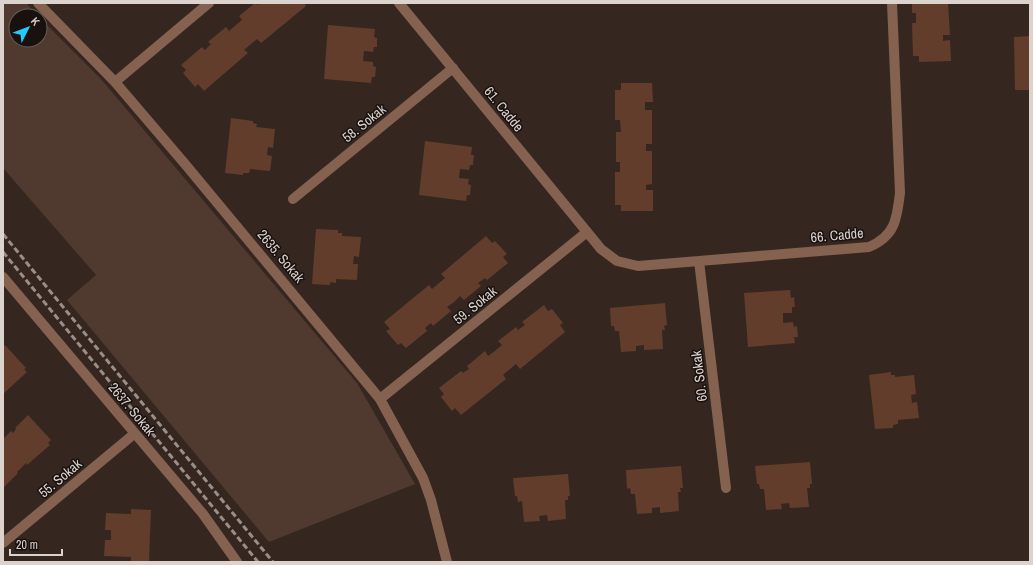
<svg xmlns="http://www.w3.org/2000/svg" width="1033" height="565" font-family="'Archivo Narrow',sans-serif">
	<style>
		.green { fill: #50392e }
		.building { fill: #623d2b }
		.lines { fill: none; stroke-linecap: round; stroke-linejoin: round }
		.minor { stroke: #856150; stroke-width: 10 }
		.rail { stroke: #9a8e89; stroke-width: 3; stroke-dasharray: 6 3; stroke-linecap: butt }
		.labels { text-anchor: middle; stroke-width: 3; stroke-linejoin: round; paint-order: stroke }
		.street-label { font-size: 14px; fill: #dcd2ce; stroke: #18110e }
	</style>
	<rect width="100%" height="100%" fill="#352720"/>
	<!-- green -->
	<path class="green" d="M 3,3 L 26,3 L 38,16 L 16,16 L 16,40 L 40,40 L 40,18 L 101,79 L 357,383 L 415,484 L 269,542 L 67,300 L 96,275 L 3,168 Z"/>
	<!-- building -->
	<path class="building" d="M 255,3 L 258,5 L 260,3 L 304,3 L 306,6 L 261,43 L 257,39 L 251,44 L 244,50 L 248,53 L 204,91 L 198,84 L 195,87 L 183,73 L 186,70 L 181,65 L 202,47 L 205,50 L 211,44 L 208,42 L 226,27 L 229,31 L 242,20 L 239,16 Z
		M 912,3 L 948,3 L 950,35 L 943,35 L 943,41 L 950,40 L 951,61 L 919,62 L 919,56 L 913,56 L 912,23 L 916,23 L 916,13 L 912,13 Z
		M 328,25 L 375,29 L 374,37 L 377,38 L 377,47 L 374,47 L 373,52 L 364,51 L 363,61 L 373,62 L 373,66 L 376,67 L 375,77 L 372,77 L 371,83 L 324,79 Z
		M 1030,36 L 1030,90 L 1015,90 L 1014,37 Z
		M 621,83 L 652,83 L 653,102 L 645,102 L 645,110 L 652,110 L 652,144 L 646,144 L 646,151 L 652,151 L 652,184 L 646,185 L 646,190 L 653,190 L 653,211 L 621,211 L 621,205 L 615,205 L 615,172 L 620,172 L 620,162 L 616,162 L 616,132 L 621,132 L 620,120 L 615,120 L 615,90 L 621,90 Z
		M 231,118 L 253,121 L 253,123 L 257,124 L 256,127 L 275,129 L 273,148 L 268,147 L 267,155 L 272,156 L 270,171 L 250,169 L 249,173 L 243,173 L 243,175 L 225,173 Z
		M 425,141 L 472,147 L 471,155 L 474,155 L 473,165 L 470,165 L 469,170 L 460,169 L 459,178 L 469,179 L 468,184 L 471,185 L 470,195 L 467,195 L 466,201 L 419,195 Z
		M 316,229 L 338,230 L 338,233 L 342,233 L 342,236 L 361,237 L 359,257 L 354,256 L 353,264 L 358,264 L 357,280 L 336,279 L 336,283 L 330,282 L 330,285 L 312,284 Z
		M 486,236 L 492,243 L 495,241 L 507,254 L 503,257 L 508,263 L 487,280 L 485,278 L 478,283 L 481,286 L 464,300 L 460,296 L 454,302 L 447,307 L 451,311 L 433,326 L 431,323 L 425,328 L 427,331 L 406,348 L 401,343 L 398,345 L 386,331 L 390,329 L 384,322 L 429,285 L 432,289 L 445,278 L 441,274 Z
		M 790,290 L 791,298 L 794,297 L 795,307 L 792,307 L 792,313 L 783,313 L 783,323 L 793,322 L 794,327 L 797,326 L 798,337 L 794,337 L 795,343 L 748,347 L 744,293 Z
		M 665,303 L 667,325 L 664,326 L 665,330 L 662,330 L 663,349 L 644,350 L 644,345 L 636,346 L 636,351 L 621,352 L 619,331 L 615,331 L 614,326 L 611,326 L 610,308 Z
		M 544,305 L 548,311 L 552,309 L 563,323 L 560,325 L 565,332 L 520,369 L 516,364 L 503,375 L 506,379 L 461,415 L 455,408 L 452,411 L 441,397 L 444,394 L 439,388 L 461,371 L 463,373 L 469,369 L 467,366 L 485,351 L 488,356 L 495,351 L 502,345 L 498,341 L 516,327 L 518,330 L 525,325 L 522,322 Z
		M 5,345 L 26,368 L 24,369 L 27,372 L 3,394 L 3,347 Z
		M 891,372 L 891,375 L 895,375 L 895,377 L 914,375 L 916,394 L 911,395 L 912,403 L 917,402 L 919,418 L 898,420 L 898,424 L 893,425 L 893,428 L 875,429 L 869,375 Z
		M 28,415 L 51,440 L 48,443 L 50,445 L 27,465 L 26,463 L 17,472 L 18,473 L 3,488 L 3,439 L 11,431 L 13,433 L 16,429 L 15,428 Z
		M 810,462 L 812,484 L 810,484 L 810,488 L 807,488 L 809,507 L 790,508 L 789,503 L 781,504 L 782,509 L 766,510 L 764,489 L 760,489 L 759,484 L 757,484 L 755,466 Z
		M 681,466 L 683,488 L 680,488 L 681,492 L 678,492 L 679,511 L 660,513 L 660,507 L 652,508 L 652,513 L 637,514 L 635,494 L 631,494 L 630,488 L 627,489 L 626,470 Z
		M 568,474 L 570,496 L 568,496 L 568,500 L 565,500 L 566,519 L 548,521 L 547,515 L 539,516 L 540,521 L 524,522 L 522,501 L 518,502 L 517,496 L 515,496 L 513,478 Z
		M 131,509 L 151,510 L 149,562 L 131,562 L 131,557 L 104,556 L 105,540 L 111,540 L 111,530 L 105,530 L 106,513 L 131,514 Z"/>
	<g class="lines">
		<!-- minor -->
		<path class="minor" d="M 38,3 L 115,82 L 185,164 L 380,399 L 423,478 L 431,500 L 447,562
			M 399,3 L 601,249 L 617,261 L 638,266 L 869,247 C 895,236 897,219 900,193 L 892,3
			M 115,82 L 209,3
			M 293,199 L 453,68
			M 699,261 L 726,488
			M 3,277 L 203,514 L 237,562
			M 380,399 L 587,232
			M 3,543 L 134,434"/>
		<!-- rail -->
		<path class="rail" d="M 3,234 L 273,562
			M 3,252 L 258,562"/>
	</g>
	<g class="labels">
		<!-- street labels -->
		<g class="street-label">
			<text transform="translate(504 109) rotate(51)" y="5">61. Cadde</text>
			<text transform="translate(364 123) rotate(-39)" y="5">58. Sokak</text>
			<text transform="translate(837 235) rotate(-5)" y="5">66. Cadde</text>
			<text transform="translate(281 256) rotate(50)" y="5">2635. Sokak</text>
			<text transform="translate(475 305) rotate(-39)" y="5">59. Sokak</text>
			<text transform="translate(699 376) rotate(-97)" y="5">60. Sokak</text>
			<text transform="translate(132 409) rotate(50)" y="5">2637. Sokak</text>
			<text transform="translate(60 478) rotate(-40)" y="5">55. Sokak</text>
		</g>
	</g>
	<!-- border -->
	<rect width="1033" height="565" fill="none" stroke="#dcd2ce" stroke-width="8"/>
	<!-- north arrow -->
	<g transform="translate(28 28) rotate(48)"><circle r="19" fill="#18110e" stroke="#665e5b"/>
	<path d="M0-3L7 15L0 10L-7 15Z" fill="#24c9fe"/>
	<text y="-6" font-size="11" font-weight="bold" text-anchor="middle" fill="#dcd2ce">K</text>
	</g>
	<!-- scale -->
	<path d="M10 549v6h52v-6" fill="none" stroke="#dcd2ce" stroke-width="2"/>
	<text x="16" y="549" font-size="12" fill="#dcd2ce" stroke="#18110e" stroke-width="3" paint-order="stroke">20 m</text>
</svg>
